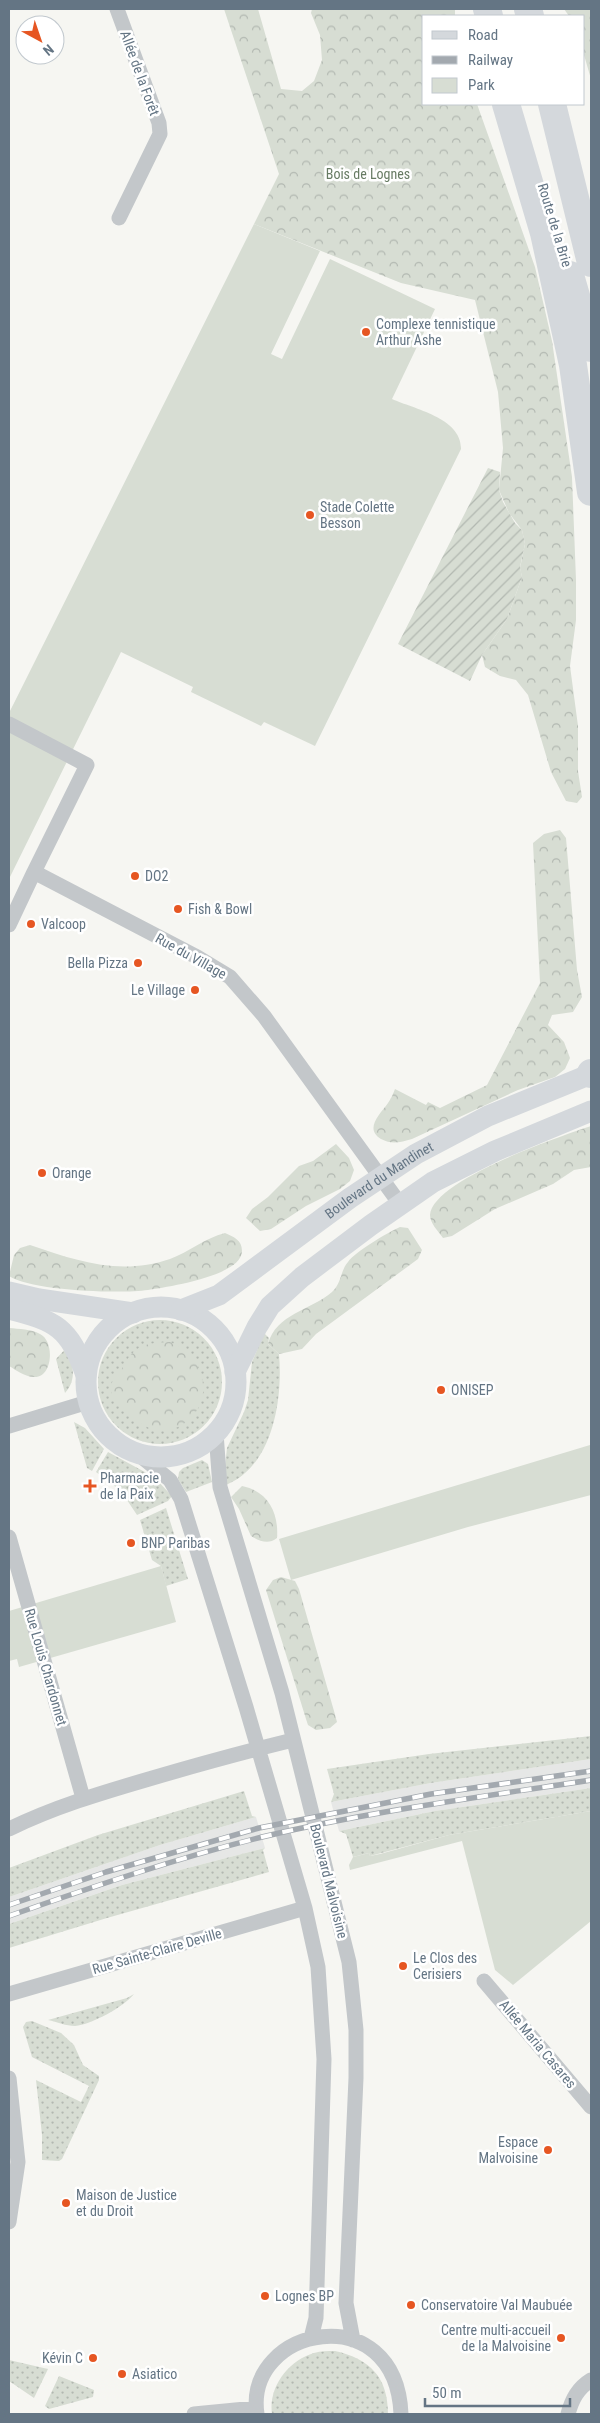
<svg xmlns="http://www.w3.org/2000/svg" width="600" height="2423" font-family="'Roboto Condensed',sans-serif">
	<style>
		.built { fill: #e6e7e6 }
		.grass { fill: url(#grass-dots) }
		.forest { fill: url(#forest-crowns) }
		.park { fill: #d7ddd3 }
		.garden { fill: url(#garden-furrows) }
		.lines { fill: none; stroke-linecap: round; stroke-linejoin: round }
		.street { stroke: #c3c7ca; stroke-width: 15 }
		.secondary { stroke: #d4d8dc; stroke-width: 21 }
		.highway { stroke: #d4d8dc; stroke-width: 28 }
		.rail-casing { stroke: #a3a9af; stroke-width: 5.5 }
		.rail { stroke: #fff; stroke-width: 4; stroke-dasharray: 11; stroke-linecap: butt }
		.poi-dot { fill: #e65622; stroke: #fff; stroke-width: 2 }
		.labels { text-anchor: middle; stroke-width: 5; stroke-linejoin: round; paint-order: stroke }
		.street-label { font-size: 14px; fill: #647584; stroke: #fff }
		.park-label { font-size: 14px; fill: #677b63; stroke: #fff }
		.poi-label { font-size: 14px; fill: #647584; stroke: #fff; text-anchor: start }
	</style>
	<defs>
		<pattern id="grass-dots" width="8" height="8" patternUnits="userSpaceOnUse" patternTransform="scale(1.25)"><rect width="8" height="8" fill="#d7ddd3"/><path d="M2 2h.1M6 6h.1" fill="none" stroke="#b2b8b1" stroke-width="1.8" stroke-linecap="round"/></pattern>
		<pattern id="forest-crowns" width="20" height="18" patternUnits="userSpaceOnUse" patternTransform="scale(1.25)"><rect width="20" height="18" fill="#d7ddd3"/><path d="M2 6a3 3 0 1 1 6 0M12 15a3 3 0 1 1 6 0" fill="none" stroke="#b2b8b1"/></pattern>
		<pattern id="garden-furrows" width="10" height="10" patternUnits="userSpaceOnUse" patternTransform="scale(1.25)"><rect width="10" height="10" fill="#d7ddd3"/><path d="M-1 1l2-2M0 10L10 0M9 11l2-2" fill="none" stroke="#b2b8b1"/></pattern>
	</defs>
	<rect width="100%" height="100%" fill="#f6f6f2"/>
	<!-- built -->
	<path class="built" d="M 591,1759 L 591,1788 L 435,1811 L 339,1831 L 331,1802 L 431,1783 Z
		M 256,1817 L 265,1848 L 122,1885 L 9,1924 L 9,1897 L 160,1845 Z"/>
	<!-- grass -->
	<path class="grass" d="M98 1382a62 62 0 1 1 124 0a62 62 0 1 1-124 0Z
		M 264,1333 L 269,1338 L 268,1344 L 279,1354 C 283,1399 273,1466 226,1485 L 225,1466 L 227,1448 L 244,1412 L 248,1400 L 252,1362 Z
		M 68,1346 C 72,1362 78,1379 65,1393 L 56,1359 Z
		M 74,1422 L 85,1428 L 104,1449 L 92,1471 L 87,1468 Z
		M 108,1452 L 154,1477 L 172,1496 L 168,1501 L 137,1515 L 121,1491 L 96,1472 Z
		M 202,1460 L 208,1464 L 212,1482 L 186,1492 L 178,1479 L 179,1472 L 183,1468 Z
		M 166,1508 L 188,1579 L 166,1586 L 161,1566 L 152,1560 L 140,1520 Z
		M 591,1736 L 591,1759 L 431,1783 L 331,1802 L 334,1794 L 327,1769 L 429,1754 Z
		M 591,1788 L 591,1811 L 449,1835 L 370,1856 L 369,1853 L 353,1857 L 346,1834 L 339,1831 L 435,1811 Z
		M 244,1791 L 252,1816 L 256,1817 L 160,1845 L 9,1897 L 9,1868 L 98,1835 Z
		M 265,1848 L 263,1850 L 269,1872 L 107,1918 L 9,1948 L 9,1924 L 122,1885 Z
		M 134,1994 C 125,2006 91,2025 75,2026 C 66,2026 57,2022 48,2020 L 127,1998 Z
		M 32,2021 L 61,2033 L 74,2045 L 83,2065 L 99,2076 L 99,2080 L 62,2159 L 59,2161 L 42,2160 L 42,2135 L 36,2080 L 81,2102 L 89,2086 L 32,2057 L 23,2027 L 26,2022 Z
		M 335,2351 C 370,2359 388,2377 388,2414 L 272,2414 C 268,2387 289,2360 314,2353 C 321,2351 328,2351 335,2351 Z
		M 9,2360 L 48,2369 L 34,2398 L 9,2381 Z
		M 59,2376 L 94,2390 L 93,2397 L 49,2409 L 45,2406 Z"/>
	<!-- forest -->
	<path class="forest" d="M 224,9 L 258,9 L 281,89 L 302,91 L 314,81 L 322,60 L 320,35 L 311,13 L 312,9 L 455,9 L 455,16 L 424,16 L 424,104 L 477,104 L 535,267 L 552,341 L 572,477 L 576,580 L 576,620 L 570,666 L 578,726 L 578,771 L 582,797 L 577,803 L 566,801 L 551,772 L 528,695 L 516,680 L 500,676 L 485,667 L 482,655 L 507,619 L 522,577 L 520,568 L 525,544 L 522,530 L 509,513 L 499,490 L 503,448 L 498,392 L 475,300 L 401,283 L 254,224 L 279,174 Z
		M 564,9 L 591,9 L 591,79 L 584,55 L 584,16 L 569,16 Z
		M 560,830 L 566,838 L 577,970 L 582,997 L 573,1012 L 552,1015 L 548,1025 L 564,1042 L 570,1058 L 565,1069 L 555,1077 L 518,1090 L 412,1139 C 401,1142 392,1145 381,1139 C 364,1129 380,1114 388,1103 C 391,1099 393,1094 395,1089 L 426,1105 L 428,1102 L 440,1108 L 487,1085 L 540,983 L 533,843 L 544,834 Z
		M 591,1126 L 591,1167 L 574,1170 L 553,1184 L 495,1209 L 452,1236 L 443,1238 C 438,1231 430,1223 430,1215 C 432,1180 561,1136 591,1126 Z
		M 336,1144 L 349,1158 L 354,1170 L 350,1181 L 340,1189 L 306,1206 L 271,1229 L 260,1231 L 246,1218 L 252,1209 L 268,1197 L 299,1166 L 313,1161 Z
		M 400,1227 L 408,1228 L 422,1250 L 418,1259 L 316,1334 L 302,1349 L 279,1354 L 268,1344 C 276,1314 311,1310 332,1292 C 342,1283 340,1271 348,1262 C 356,1251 387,1233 400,1227 Z
		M 225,1233 C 234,1237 242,1240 242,1251 C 242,1276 167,1287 148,1290 C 120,1294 31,1291 9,1276 L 14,1255 L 20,1248 L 30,1245 C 77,1261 120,1276 170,1259 C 189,1252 205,1238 225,1233 Z
		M 9,1328 C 19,1329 31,1329 40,1334 C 55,1341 53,1378 34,1377 C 25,1377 16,1370 9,1366 Z
		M 170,1342 C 208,1357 217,1407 178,1427 C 171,1430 162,1430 155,1431 C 139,1423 109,1407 111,1386 C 112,1379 119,1373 123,1367 C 134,1345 146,1343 170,1342 Z
		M 242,1486 C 268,1491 279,1513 277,1538 C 268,1545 260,1541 251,1536 L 239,1509 L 231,1497 Z
		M 281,1577 L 295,1581 L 299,1589 L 334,1711 L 337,1722 L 330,1728 L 316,1730 L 308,1725 L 306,1719 L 266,1590 L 273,1580 Z"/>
	<!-- park -->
	<path class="park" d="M 254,224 L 320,251 L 271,354 L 282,359 L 330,259 L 435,309 L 392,399 C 414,409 462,418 461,449 L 315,746 L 264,722 L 261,726 L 191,692 L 193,687 L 121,652 L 9,879 L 9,713 Z
		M 590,1445 L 591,1495 L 468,1527 L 291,1580 L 279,1539 Z
		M 161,1566 L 176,1622 L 19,1667 L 17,1659 L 9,1661 L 9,1611 Z
		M 591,1811 L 591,1921 L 513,1985 L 495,1970 L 462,1841 L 350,1870 L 349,1865 L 353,1857 L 369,1853 L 370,1856 L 380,1854 L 449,1835 Z"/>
	<!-- garden -->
	<path class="garden" d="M 488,468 L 500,472 L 499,490 L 503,502 L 515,523 L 522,530 L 525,544 L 520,567 L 522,577 L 507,619 L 482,655 L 470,681 L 398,644 Z"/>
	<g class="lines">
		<!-- street -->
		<path class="street" d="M 117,9 L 159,123 L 160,134 L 119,218
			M 9,724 L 87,765 L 34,872 L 197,957 L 230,977 L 264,1016 L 400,1204
			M 9,925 L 34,872
			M 9,1426 L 88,1402
			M 216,1433 L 220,1487 L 282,1693 L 349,1962 L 356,2030 L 356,2078 L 346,2303 L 353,2340
			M 138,1454 L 170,1480 L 181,1499 L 246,1707 L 305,1908 L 318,1967 L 324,2059 L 316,2318 L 311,2338
			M 9,1537 L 83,1798
			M 9,1829 C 54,1807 101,1793 149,1779 C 197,1765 244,1752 293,1740
			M 484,1981 L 591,2107
			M 9,1994 L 305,1908
			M 9,2078 L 18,2162 L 9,2222
			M 194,2414 L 256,2408
			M 257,2414 C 244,2326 396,2296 401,2414
			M 568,2414 C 572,2399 578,2388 591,2380"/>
		<!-- secondary -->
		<g class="secondary">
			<path d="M 9,1292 L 39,1299 L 133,1313"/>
			<circle cx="161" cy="1382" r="75"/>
			<path d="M 9,1309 C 56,1321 69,1327 86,1375"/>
			<path id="s1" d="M 181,1310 L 219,1295 L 350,1198 L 416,1154 L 488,1116 L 591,1074"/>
			<path d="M 235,1372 L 257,1327 L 270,1306 L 302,1277 L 371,1225 L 433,1182 L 495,1151 L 591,1111"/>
		</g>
		<!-- highway -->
		<path class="highway" d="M 487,9 L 489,16
			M 528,9 L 530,16
			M 506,104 L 544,233 L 573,365 L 591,492
			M 552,104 L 591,263
			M 570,275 L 591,348
			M 591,1074 L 591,1073"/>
		<defs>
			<path id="rail" d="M 9,1905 L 106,1872 L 259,1828 L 431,1794 L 591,1771
				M 9,1916 C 92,1887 177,1858 262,1837 C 371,1811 481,1797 591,1780"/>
		</defs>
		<!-- rail casing -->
		<use href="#rail" class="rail-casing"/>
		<!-- rail -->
		<use href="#rail" class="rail"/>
	</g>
	<!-- markers -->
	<g class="poi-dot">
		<circle cx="366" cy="332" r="5"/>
		<circle cx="310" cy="515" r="5"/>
		<circle cx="135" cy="876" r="5"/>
		<circle cx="178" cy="909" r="5"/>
		<circle cx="31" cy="924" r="5"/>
		<circle cx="138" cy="963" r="5"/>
		<circle cx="195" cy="990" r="5"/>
		<circle cx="42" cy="1173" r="5"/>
		<circle cx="441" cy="1390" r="5"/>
		<path d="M87.5 1478.5h5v5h5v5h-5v5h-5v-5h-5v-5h5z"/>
		<circle cx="131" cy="1543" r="5"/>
		<circle cx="403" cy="1966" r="5"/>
		<circle cx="548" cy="2150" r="5"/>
		<circle cx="66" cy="2203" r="5"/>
		<circle cx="265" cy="2296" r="5"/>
		<circle cx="411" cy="2305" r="5"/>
		<circle cx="561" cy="2338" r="5"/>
		<circle cx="93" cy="2358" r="5"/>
		<circle cx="122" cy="2374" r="5"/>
	</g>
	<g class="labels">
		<!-- street labels -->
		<g class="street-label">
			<text transform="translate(140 73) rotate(70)" y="5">Allée de la Forêt</text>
			<text transform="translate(555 225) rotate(73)" y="5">Route de la Brie</text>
			<text transform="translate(191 956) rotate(29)" y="5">Rue du Village</text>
			<text dy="5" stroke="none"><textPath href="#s1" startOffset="238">Boulevard du Mandinet</textPath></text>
			<text transform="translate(46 1667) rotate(74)" y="5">Rue Louis Chardonnet</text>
			<text transform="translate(329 1881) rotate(76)" y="5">Boulevard Malvoisine</text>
			<text transform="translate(157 1951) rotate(-16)" y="5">Rue Sainte-Claire Deville</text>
			<text transform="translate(538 2044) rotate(50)" y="5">Allée Maria Casares</text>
		</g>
		<!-- park labels -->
		<g class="park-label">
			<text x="368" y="179">Bois de Lognes</text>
		</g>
		<!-- poi labels -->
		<g class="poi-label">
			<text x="376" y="329">Complexe tennistique<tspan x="376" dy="16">Arthur Ashe</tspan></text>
			<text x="320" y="512">Stade Colette<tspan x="320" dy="16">Besson</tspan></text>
			<text x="145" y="881">DO2</text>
			<text x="188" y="914">Fish &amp; Bowl</text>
			<text x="41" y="929">Valcoop</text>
			<text x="128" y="968" text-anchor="end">Bella Pizza</text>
			<text x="185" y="995" text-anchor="end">Le Village</text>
			<text x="52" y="1178">Orange</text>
			<text x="451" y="1395">ONISEP</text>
			<text x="100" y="1483">Pharmacie<tspan x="100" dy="16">de la Paix</tspan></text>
			<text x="141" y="1548">BNP Paribas</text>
			<text x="413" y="1963">Le Clos des<tspan x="413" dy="16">Cerisiers</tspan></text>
			<text x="538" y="2147" text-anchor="end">Espace<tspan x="538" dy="16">Malvoisine</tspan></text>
			<text x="76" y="2200">Maison de Justice<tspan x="76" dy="16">et du Droit</tspan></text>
			<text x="275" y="2301">Lognes BP</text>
			<text x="421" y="2310">Conservatoire Val Maubuée</text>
			<text x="551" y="2335" text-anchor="end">Centre multi-accueil<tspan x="551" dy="16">de la Malvoisine</tspan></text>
			<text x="83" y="2363" text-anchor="end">Kévin C</text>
			<text x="132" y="2379">Asiatico</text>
		</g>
	</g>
	<!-- border -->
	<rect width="600" height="2423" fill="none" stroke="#647584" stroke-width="20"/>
	<!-- legend -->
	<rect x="422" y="15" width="162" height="90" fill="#ffffff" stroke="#c1c8ce"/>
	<rect x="432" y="31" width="25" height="8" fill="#d4d8dc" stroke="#c1c8ce"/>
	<text x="468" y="40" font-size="15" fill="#647584">Road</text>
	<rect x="432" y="56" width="25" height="8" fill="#a3a9af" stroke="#c1c8ce"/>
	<text x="468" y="65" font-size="15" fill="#647584">Railway</text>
	<rect x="432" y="78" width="25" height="15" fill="#d7ddd3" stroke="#c1c8ce"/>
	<text x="468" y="90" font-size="15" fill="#647584">Park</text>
	<!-- north arrow -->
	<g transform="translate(40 40) rotate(140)"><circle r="24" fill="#ffffff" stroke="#c1c8ce"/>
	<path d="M0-4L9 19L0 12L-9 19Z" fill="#e65622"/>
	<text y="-8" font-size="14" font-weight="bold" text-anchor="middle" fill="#647584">N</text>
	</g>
	<!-- scale -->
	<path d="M425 2398v8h145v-8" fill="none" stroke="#647584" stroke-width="2.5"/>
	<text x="432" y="2398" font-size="15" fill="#647584" stroke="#ffffff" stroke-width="4" paint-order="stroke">50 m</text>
</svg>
